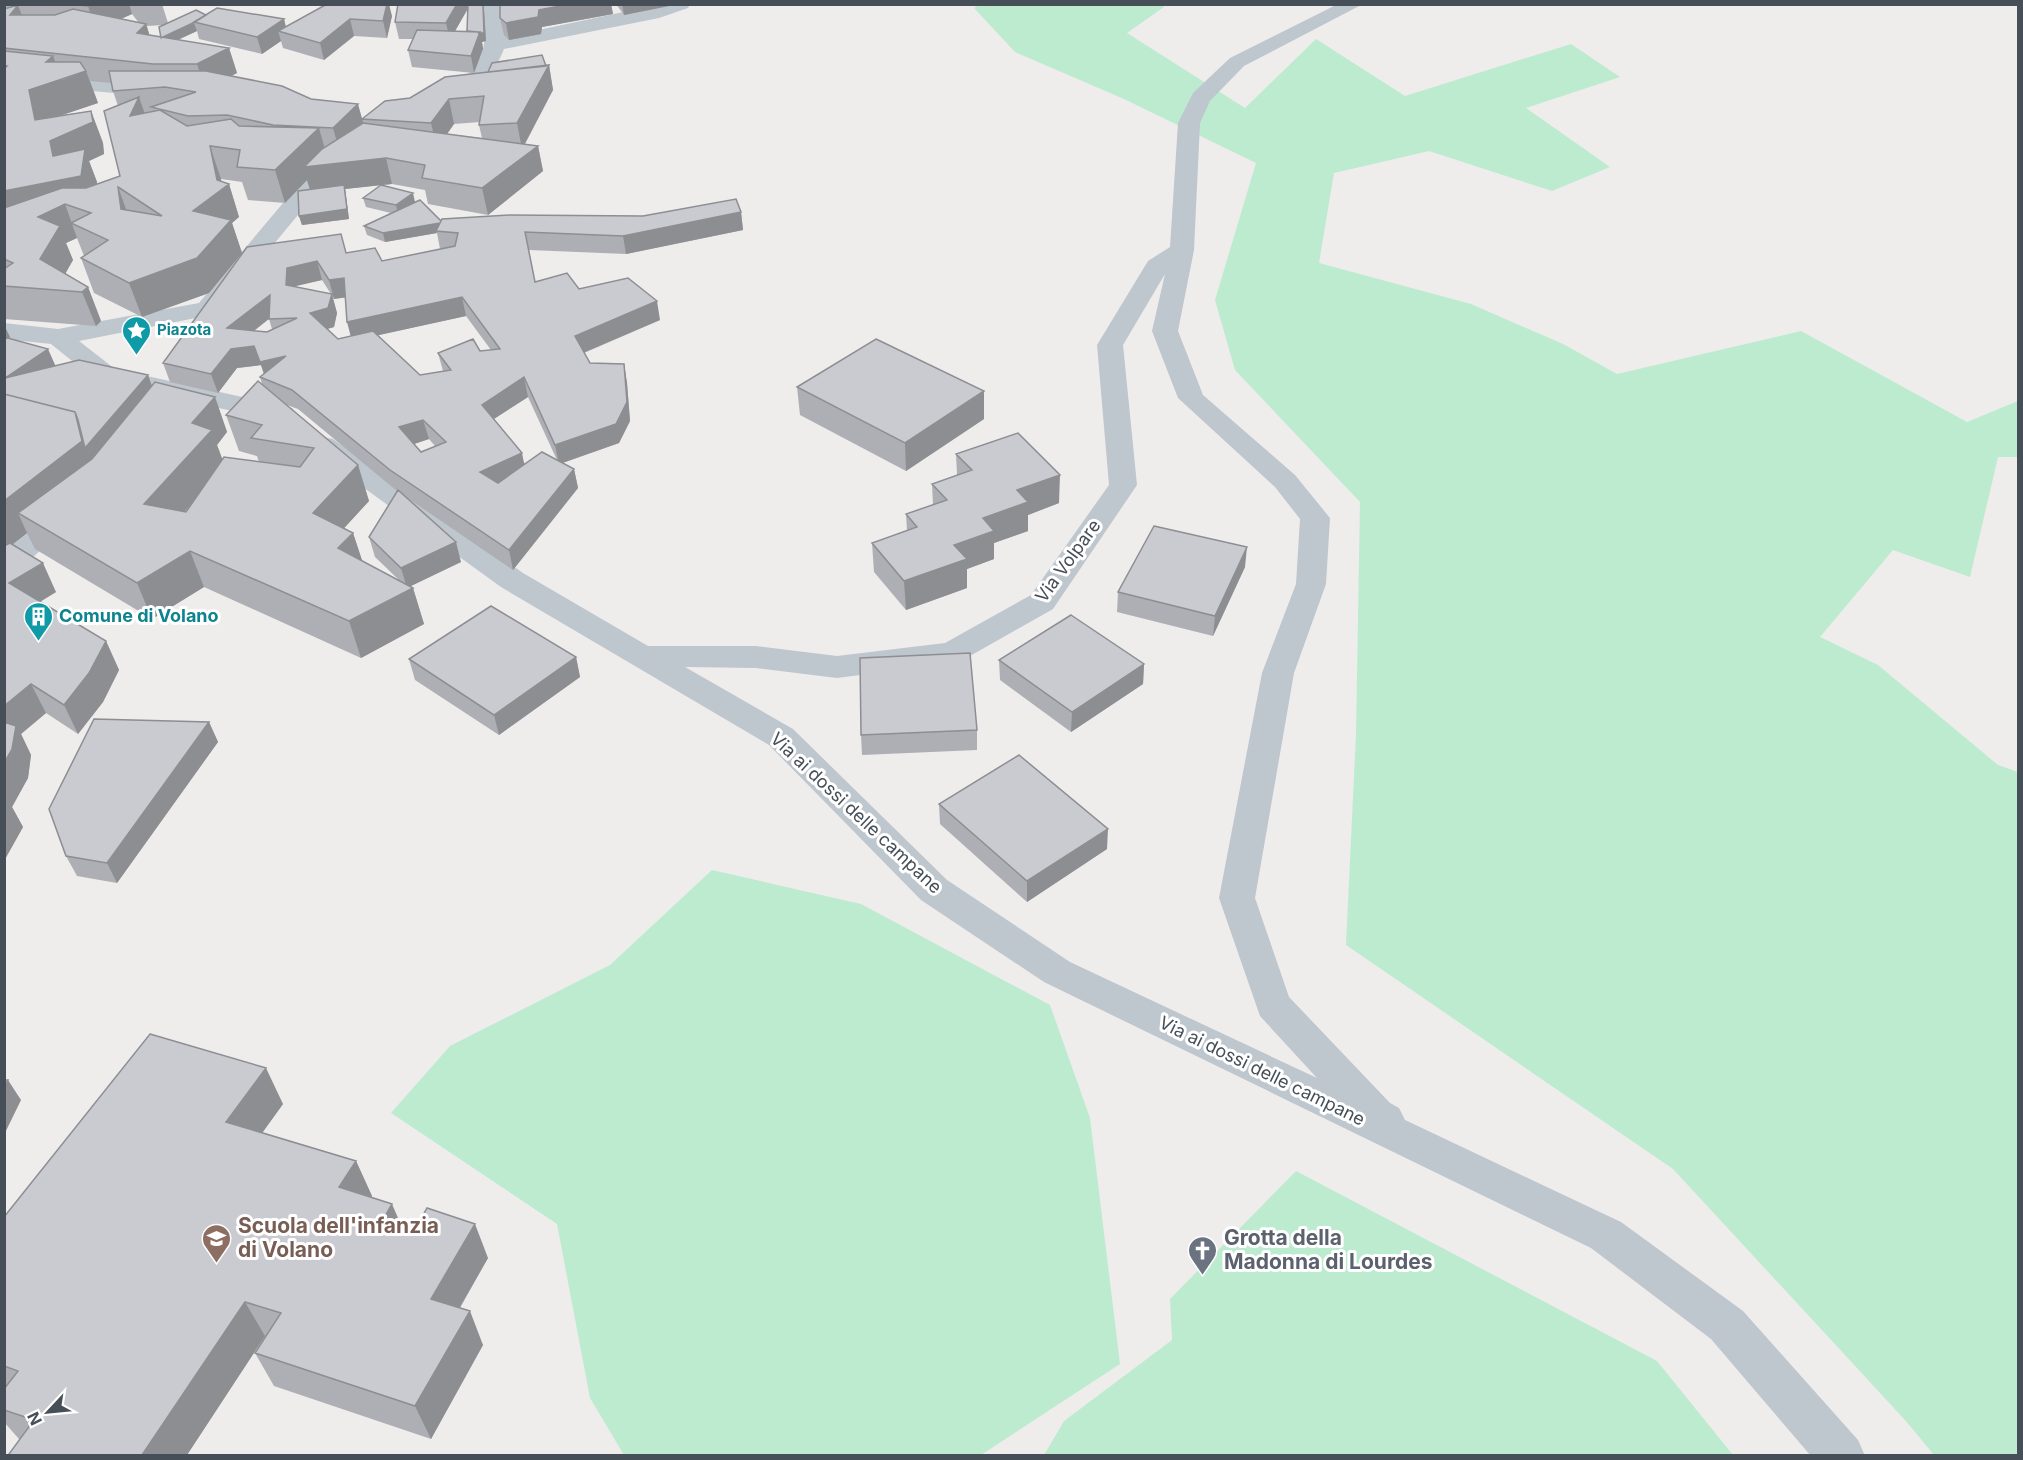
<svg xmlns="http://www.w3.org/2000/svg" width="2023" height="1460" font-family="Inter,sans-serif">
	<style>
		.green { fill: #bcebd0 }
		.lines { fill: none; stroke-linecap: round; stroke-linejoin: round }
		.minor { fill: #bec6ce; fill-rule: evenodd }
		.wall { fill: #aeafb4; fill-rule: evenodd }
		.shaded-wall { fill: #8d8e92 }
		.building { fill: #cacbd1; stroke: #8d8e92; stroke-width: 1.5; fill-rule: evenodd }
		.labels { text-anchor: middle; stroke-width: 6; stroke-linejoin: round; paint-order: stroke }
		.far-culture-label { font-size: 15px; font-weight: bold; fill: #0d838f; stroke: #fff; text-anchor: start }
		.street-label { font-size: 18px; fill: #464f58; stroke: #fff }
		.culture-label { font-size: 18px; font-weight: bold; fill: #0d838f; stroke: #fff; text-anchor: start }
		.near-education-label { font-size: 21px; font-weight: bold; fill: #785e54; stroke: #fff; text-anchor: start }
		.near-worship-label { font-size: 21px; font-weight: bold; fill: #5b616d; stroke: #fff; text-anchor: start }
	</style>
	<rect width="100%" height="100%" fill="#efecec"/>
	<!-- green -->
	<path class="green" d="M 980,4 L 1163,5 L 1164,7 L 1127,33 L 1245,108 L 1316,39 L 1405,96 L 1571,44 L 1620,77 L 1526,108 L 1610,167 L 1552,191 L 1429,151 L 1334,173 L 1319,263 L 1471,304 L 1563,344 L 1617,374 L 1801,331 L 1967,422 L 2018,401 L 2018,457 L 1998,457 L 1970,577 L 1893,550 L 1820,637 L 1878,665 L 1998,765 L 2018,772 L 2018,1455 L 1934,1455 L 1905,1420 L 1673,1169 L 1346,945 L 1356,734 L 1360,502 L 1235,370 L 1215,300 L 1256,163 L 1124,99 L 1015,52 L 974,8 Z
		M 712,870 L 861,904 L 1050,1005 L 1090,1118 L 1120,1364 L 981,1455 L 624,1455 L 590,1398 L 557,1224 L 391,1113 L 450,1046 L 610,965 Z
		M 1296,1171 L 1657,1361 L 1733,1455 L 1044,1455 L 1064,1421 L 1172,1340 L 1170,1299 Z"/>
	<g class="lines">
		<!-- minor -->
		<path class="minor" d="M 482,4 L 502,4 L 506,37 L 661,4 L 690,4 L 688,8 L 659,18 L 504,49 C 495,73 467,113 438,106 L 435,101 C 440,94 450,90 458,84 C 487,60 488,40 482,4 Z
			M 1338,4 L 1363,4 L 1244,66 L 1210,101 L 1200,123 L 1194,250 L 1178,331 L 1203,395 L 1295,475 L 1330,518 L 1326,584 L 1294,673 L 1255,898 L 1289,997 L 1390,1103 L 1399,1108 L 1405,1120 L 1621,1222 L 1743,1311 L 1858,1440 L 1865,1456 L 1811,1456 L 1711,1339 L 1591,1248 L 1044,982 L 921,900 L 769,745 L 501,587 L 313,451 L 309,445 L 313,439 L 323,437 L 333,439 L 523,573 L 648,646 L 756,646 L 837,656 L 945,643 L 1031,595 L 1109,485 L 1097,345 L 1148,261 L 1170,247 L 1178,123 L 1193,93 L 1230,58 ZM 1165,274 L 1152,331 L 1178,398 L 1275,487 L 1300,519 L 1296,584 L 1262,673 L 1219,898 L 1260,1016 L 1317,1078 L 1070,962 L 947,880 L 793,729 L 685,667 L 756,668 L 837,678 L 952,663 L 963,660 L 1053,609 L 1137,485 L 1123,345 Z
			M 4,71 L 158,85 L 166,86 L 169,91 L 166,96 L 158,97 L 4,83 Z
			M 342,149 L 350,151 L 353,156 L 331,175 L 216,314 L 79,341 L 115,369 L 292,408 L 296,414 L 292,420 L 282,422 L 97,381 L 51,344 L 4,339 L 4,323 L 58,329 L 199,303 L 315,165 L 334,151 Z
			M 65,503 L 75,506 L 79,512 L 75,518 L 15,574 L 4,576 L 4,550 L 55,506 Z"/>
	</g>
	<!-- wall -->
	<path class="wall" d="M 4,4 L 162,4 L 168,23 L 206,15 L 284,19 L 286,27 L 327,4 L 392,16 L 387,38 L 354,36 L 324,60 L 283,48 L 281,41 L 262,54 L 199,39 L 197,31 L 178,40 L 229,48 L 237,73 L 231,76 L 311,99 L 362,119 L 410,98 L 549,65 L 553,90 L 525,144 L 538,146 L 543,171 L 488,215 L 428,204 L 425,190 L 392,184 L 381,185 L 415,202 L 441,221 L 643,216 L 741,212 L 743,230 L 626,254 L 529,250 L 535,282 L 579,289 L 660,320 L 584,353 L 590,363 L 624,364 L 627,383 L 630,421 L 619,443 L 563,463 L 574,469 L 578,488 L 513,570 L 406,497 L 461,562 L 410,586 L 413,588 L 424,624 L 361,658 L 204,587 L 152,619 L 35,549 L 27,533 L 13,544 L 56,592 L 40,602 L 106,641 L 119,670 L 103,702 L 78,734 L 46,713 L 21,734 L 31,755 L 28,778 L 12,807 L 23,827 L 4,861 L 4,325 L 10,337 L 8,338 L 55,366 L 148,375 L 152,386 L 215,397 L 227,432 L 217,445 L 222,459 L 259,462 L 257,456 L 239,451 L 226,415 L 262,384 L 260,377 L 264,374 L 261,365 L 237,368 L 218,393 L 170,382 L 163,363 L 247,247 L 346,253 L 382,261 L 440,249 L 437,233 L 385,242 L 367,235 L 364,226 L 391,213 L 366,207 L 363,198 L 381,185 L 345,189 L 349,219 L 302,225 L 299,216 L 310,189 L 307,180 L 285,203 L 248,200 L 242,182 L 221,179 L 221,181 L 229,184 L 239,217 L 232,223 L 242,253 L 209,293 L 142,317 L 94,293 L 81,258 L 84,256 L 77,238 L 66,243 L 73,260 L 65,274 L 88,287 L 101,321 L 96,326 L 4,319 ZM 132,14 L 139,23 L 121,19 ZM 163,25 L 161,37 L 149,35 L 147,26 ZM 90,81 L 111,83 L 113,91 L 118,106 L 120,176 L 97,184 L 97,182 L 89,161 L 104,154 L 103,143 L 91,111 L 61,115 L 98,103 ZM 480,122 L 479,125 L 482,138 L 447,134 L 454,124 ZM 322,280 L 331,294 L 294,286 ZM 332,296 L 334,299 L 345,297 L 351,336 L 338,339 L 327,329 L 334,327 L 337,313 ZM 466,316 L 491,350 L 438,353 L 443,371 L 420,375 L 378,335 ZM 269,319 L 272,329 L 267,332 L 254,331 ZM 528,397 L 557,460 L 525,464 L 494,419 ZM 287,405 L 298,409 L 397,491 L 369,537 L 375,557 L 399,580 L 362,561 L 353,533 L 344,528 L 369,501 L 358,465 ZM 429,439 L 435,446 L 421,452 L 414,444 Z
		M 398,4 L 484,10 L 486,41 L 482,42 L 483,49 L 474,73 L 412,67 L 408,50 L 413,39 L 399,39 L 395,22 ZM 468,9 L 467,31 L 455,31 Z
		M 500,4 L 611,4 L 613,14 L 542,27 L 541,34 L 509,40 L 504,35 L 500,18 Z
		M 616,4 L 679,4 L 624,15 Z
		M 797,387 L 984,419 L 906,471 L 800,415 Z
		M 956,454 L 1059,503 L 1028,515 L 1028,531 L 994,543 L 994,559 L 967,569 L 967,588 L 906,610 L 874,572 L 872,543 L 907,531 L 906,514 L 933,505 L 932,484 L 957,475 Z
		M 1245,567 L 1213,636 L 1117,612 L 1118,592 Z
		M 576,657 L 580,677 L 499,735 L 415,680 L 409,659 Z
		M 999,660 L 1144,664 L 1143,684 L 1071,732 L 1000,680 Z
		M 209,722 L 218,742 L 117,883 L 77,876 L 66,856 Z
		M 977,730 L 977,750 L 862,755 L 861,735 Z
		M 939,804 L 1107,849 L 1027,902 L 940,824 Z
		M 283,1104 L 262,1133 L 356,1161 L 372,1196 L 371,1197 L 403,1230 L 488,1258 L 460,1308 L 483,1345 L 431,1439 L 274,1386 L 255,1353 L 265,1336 L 187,1455 L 10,1455 L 9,1454 L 20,1439 L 19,1439 L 4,1422 L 4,1217 Z"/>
	<!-- shaded-wall -->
	<path class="shaded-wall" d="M 91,4 L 129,4 L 132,14 L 96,30 L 88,6 Z
		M 387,4 L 389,4 L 392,16 L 387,38 L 383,21 Z
		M 457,4 L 468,4 L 468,8 L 450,40 L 446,23 Z
		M 483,4 L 484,10 L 486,41 L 482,42 L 483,49 L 474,73 L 471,56 Z
		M 571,4 L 611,4 L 613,14 L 542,27 L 541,34 L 509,40 L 506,23 L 539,10 Z
		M 622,4 L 679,4 L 624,15 Z
		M 18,5 L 27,30 L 10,15 Z
		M 284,19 L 287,33 L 278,31 L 281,41 L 262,54 L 257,37 Z
		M 350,19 L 354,36 L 324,60 L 320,43 Z
		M 194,23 L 197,31 L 164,46 L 161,38 Z
		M 146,24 L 154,49 L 137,33 Z
		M 229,48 L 237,73 L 205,89 L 197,64 Z
		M 53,56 L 62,80 L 86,71 L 98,103 L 42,122 L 35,120 L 29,90 L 46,62 Z
		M 549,65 L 553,90 L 522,149 L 517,123 Z
		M 139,97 L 150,129 L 130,116 Z
		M 449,99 L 454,124 L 437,148 L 431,123 Z
		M 358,104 L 365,129 L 340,153 L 333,128 Z
		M 91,111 L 103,143 L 104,154 L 89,161 L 97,182 L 93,209 L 65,204 L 77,238 L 66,243 L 73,260 L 56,290 L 4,227 L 4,191 L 53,156 L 50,141 Z
		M 319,128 L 328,160 L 386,158 L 392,184 L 345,189 L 349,219 L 302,225 L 299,216 L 311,193 L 307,180 L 285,203 L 275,170 Z
		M 210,146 L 221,179 L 223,188 L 229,184 L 239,217 L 232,223 L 242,253 L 209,293 L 142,317 L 129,283 L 193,211 L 217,180 Z
		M 538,146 L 543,171 L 488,215 L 482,188 Z
		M 118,187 L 130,220 L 121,209 Z
		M 413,193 L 415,202 L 398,215 L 396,205 Z
		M 741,212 L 743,230 L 626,254 L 623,236 Z
		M 442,222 L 436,231 L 437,233 L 385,242 L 383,233 Z
		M 317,261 L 322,280 L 292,287 L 286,285 L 287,268 Z
		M 344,278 L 349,297 L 334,299 L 329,280 Z
		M 88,287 L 101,321 L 96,326 L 82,292 Z
		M 332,294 L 337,313 L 334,327 L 316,332 L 310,313 Z
		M 270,295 L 275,314 L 233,347 L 227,328 Z
		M 462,297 L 466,316 L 352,341 L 347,322 Z
		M 657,301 L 660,320 L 578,355 L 575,336 Z
		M 4,325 L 10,337 L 4,344 Z
		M 254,346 L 261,365 L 237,368 L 218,393 L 211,374 L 231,349 Z
		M 48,349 L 60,376 L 5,378 Z
		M 286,356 L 266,380 L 260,362 Z
		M 624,364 L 627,383 L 630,421 L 619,443 L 559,464 L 555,445 Z
		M 148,375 L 158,403 L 97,477 L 18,513 L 27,533 L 4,551 L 4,501 L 75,412 Z
		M 524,377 L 528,397 L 486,424 L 482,405 Z
		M 984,391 L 984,419 L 906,471 L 905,443 Z
		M 215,397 L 227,432 L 217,445 L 225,466 L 159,540 L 144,504 L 192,423 Z
		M 423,420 L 429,439 L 405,447 L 399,427 Z
		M 522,453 L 526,473 L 485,492 L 480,472 Z
		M 358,465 L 369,501 L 325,549 L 313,513 Z
		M 574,469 L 578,488 L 513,570 L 509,550 Z
		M 1060,475 L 1059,503 L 1028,515 L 1028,531 L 994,543 L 994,559 L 967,569 L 967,588 L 906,610 L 904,581 L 954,545 L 983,518 L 1017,490 Z
		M 353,533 L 365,569 L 338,548 Z
		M 456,542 L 461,562 L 407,588 L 401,568 Z
		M 1247,547 L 1245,567 L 1213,636 L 1215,616 Z
		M 190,551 L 204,587 L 152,619 L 137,583 Z
		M 43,563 L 56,592 L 23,612 L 9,583 Z
		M 413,588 L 424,624 L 361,658 L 349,621 Z
		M 106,641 L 119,670 L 103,702 L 78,734 L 64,705 Z
		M 576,657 L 580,677 L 499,735 L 494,715 Z
		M 1144,664 L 1143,684 L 1071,732 L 1072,712 Z
		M 31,684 L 46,713 L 21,734 L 31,755 L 28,778 L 12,807 L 23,827 L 4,861 L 4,763 L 14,737 L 4,718 L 4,706 Z
		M 209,722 L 218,742 L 117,883 L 107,863 Z
		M 1108,829 L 1107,849 L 1027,902 L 1027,881 Z
		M 266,1068 L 283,1104 L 244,1158 L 226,1122 Z
		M 8,1080 L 21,1100 L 4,1135 L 4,1088 Z
		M 356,1161 L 372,1196 L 355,1222 L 339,1187 Z
		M 392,1204 L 407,1239 L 381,1223 Z
		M 475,1224 L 488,1258 L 445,1333 L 431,1299 Z
		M 245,1302 L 265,1336 L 187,1455 L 142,1455 Z
		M 470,1311 L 483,1345 L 431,1439 L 415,1406 Z"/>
	<!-- building -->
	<path class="building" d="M 67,4 L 91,4 L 88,6 Z
		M 327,4 L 387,4 L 383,21 L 350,19 L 320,43 L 278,31 Z
		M 398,4 L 457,4 L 446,23 L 395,22 Z
		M 468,4 L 483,4 L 484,33 L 479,33 L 480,32 L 467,31 Z
		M 500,4 L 571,4 L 539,10 L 538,17 L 506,23 L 500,18 Z
		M 18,5 L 10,15 L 55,15 L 73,9 L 146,24 L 137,33 L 229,48 L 197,64 L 153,64 L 4,48 L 4,9 Z
		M 217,8 L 284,19 L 257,37 L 194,22 Z
		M 196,10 L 206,15 L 195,22 L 161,38 L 159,27 Z
		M 417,30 L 480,32 L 471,56 L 408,50 Z
		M 4,51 L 53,56 L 46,62 L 80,62 L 86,71 L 29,90 L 35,120 L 91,111 L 93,122 L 50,141 L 53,156 L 85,149 L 81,176 L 4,191 L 4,69 L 7,66 L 4,66 Z
		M 542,55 L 546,66 L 488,72 L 492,63 Z
		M 549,65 L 517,123 L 479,125 L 484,96 L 449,99 L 431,123 L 362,119 L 385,101 L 410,98 L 445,77 Z
		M 109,71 L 206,71 L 282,86 L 311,99 L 358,104 L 333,128 L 273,125 L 227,115 L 188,116 L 151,107 L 196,92 L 165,87 L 113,91 Z
		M 139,97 L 130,116 L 160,110 L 187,126 L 231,119 L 239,126 L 319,128 L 275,170 L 237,167 L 240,150 L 210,146 L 217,180 L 229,184 L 193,211 L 231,220 L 197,258 L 129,283 L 81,258 L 108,240 L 71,223 L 91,213 L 65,204 L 38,217 L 60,226 L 40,259 L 88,287 L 82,292 L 4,286 L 4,269 L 13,263 L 4,259 L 4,208 L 62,188 L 86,188 L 120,176 L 104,111 ZM 118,187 L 162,216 L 121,209 Z
		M 363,123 L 538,146 L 482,188 L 422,178 L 425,165 L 386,158 L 304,167 L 322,149 Z
		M 344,185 L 347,209 L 299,216 L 298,191 Z
		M 381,185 L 413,193 L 396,205 L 363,198 Z
		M 736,199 L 741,212 L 623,236 L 525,232 L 535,282 L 567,273 L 579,289 L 628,278 L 657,301 L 575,336 L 590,363 L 624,364 L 627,402 L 616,424 L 555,445 L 524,377 L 482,405 L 522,453 L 480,472 L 498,483 L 542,452 L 574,469 L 509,550 L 390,470 L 292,390 L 260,377 L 286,356 L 260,362 L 254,346 L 231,349 L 211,374 L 163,363 L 247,247 L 341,234 L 346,253 L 375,248 L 382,261 L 455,246 L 458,233 L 436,231 L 442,219 L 509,215 L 643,216 ZM 317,261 L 329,280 L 344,278 L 347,322 L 462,297 L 500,349 L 480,351 L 473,339 L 438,353 L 451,370 L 420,375 L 373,331 L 338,339 L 310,313 L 328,308 L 332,294 L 286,285 L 287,268 ZM 270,295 L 269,319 L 297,318 L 267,332 L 227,328 ZM 423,420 L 446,442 L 421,452 L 399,427 Z
		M 420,200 L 441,221 L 440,223 L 383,233 L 364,226 Z
		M 4,337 L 48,349 L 5,378 L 79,360 L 148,375 L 85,448 L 78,420 L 75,412 L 4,394 Z
		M 876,339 L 984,391 L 905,443 L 797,387 Z
		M 258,381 L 358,465 L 313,513 L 353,533 L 338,548 L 413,588 L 349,621 L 190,551 L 137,583 L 18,513 L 92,459 L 155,382 L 215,397 L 192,423 L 212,430 L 144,504 L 186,512 L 224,457 L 300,467 L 314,448 L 251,438 L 262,425 L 226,415 Z
		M 4,394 L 75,412 L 82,441 L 4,501 Z
		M 1018,433 L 1060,475 L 1017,490 L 1028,502 L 983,518 L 994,531 L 954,545 L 967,559 L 904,581 L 872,543 L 917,527 L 906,514 L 947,500 L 932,484 L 972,470 L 956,454 Z
		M 398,490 L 456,542 L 401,568 L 369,537 Z
		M 1154,526 L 1247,547 L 1215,616 L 1118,592 Z
		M 10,543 L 43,563 L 9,583 L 106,641 L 89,673 L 64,705 L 31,684 L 4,706 L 4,546 Z
		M 491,606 L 576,657 L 494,715 L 409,659 Z
		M 1071,615 L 1144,664 L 1072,712 L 999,660 Z
		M 970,653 L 977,730 L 861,735 L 860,658 Z
		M 94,719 L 209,722 L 107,863 L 66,856 L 49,809 Z
		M 4,722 L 16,726 L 12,749 L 4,763 Z
		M 1019,755 L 1108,829 L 1027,881 L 939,804 Z
		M 150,1034 L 266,1068 L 226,1122 L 356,1161 L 339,1187 L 392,1204 L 381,1223 L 413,1233 L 427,1208 L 475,1224 L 431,1299 L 470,1311 L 415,1406 L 255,1353 L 281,1313 L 245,1302 L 142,1455 L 13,1455 L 9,1454 L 34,1420 L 4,1410 L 4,1389 L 18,1371 L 4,1366 L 4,1217 Z
		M 4,1080 L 8,1080 L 4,1088 Z"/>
	<!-- icons -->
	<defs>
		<symbol id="sight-pin" viewBox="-11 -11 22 30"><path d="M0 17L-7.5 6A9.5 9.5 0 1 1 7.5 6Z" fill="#0f9aa8" stroke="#fff"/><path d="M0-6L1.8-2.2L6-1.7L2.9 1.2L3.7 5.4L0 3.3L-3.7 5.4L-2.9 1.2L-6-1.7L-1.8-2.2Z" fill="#fff"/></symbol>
		<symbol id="building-pin" viewBox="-11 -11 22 30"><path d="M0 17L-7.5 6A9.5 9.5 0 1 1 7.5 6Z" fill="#0f9aa8" stroke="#fff"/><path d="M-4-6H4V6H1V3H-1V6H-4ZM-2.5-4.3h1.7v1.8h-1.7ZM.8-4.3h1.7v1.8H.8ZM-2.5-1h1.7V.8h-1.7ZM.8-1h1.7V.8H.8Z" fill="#fff"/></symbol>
		<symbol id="school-pin" viewBox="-11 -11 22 30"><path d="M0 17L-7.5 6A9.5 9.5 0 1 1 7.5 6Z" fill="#8d6e63" stroke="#fff"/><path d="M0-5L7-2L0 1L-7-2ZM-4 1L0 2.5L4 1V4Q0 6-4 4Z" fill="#fff"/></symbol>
		<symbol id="church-pin" viewBox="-11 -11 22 30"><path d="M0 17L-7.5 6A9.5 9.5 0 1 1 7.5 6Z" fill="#6b7280" stroke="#fff"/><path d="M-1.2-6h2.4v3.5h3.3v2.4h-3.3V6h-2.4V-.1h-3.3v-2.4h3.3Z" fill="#fff"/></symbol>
	</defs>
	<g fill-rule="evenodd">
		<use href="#sight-pin" x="120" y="314" width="33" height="45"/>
		<use href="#building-pin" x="22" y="600" width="33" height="45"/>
		<use href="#school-pin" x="200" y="1222" width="33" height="45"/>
		<use href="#church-pin" x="1186" y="1234" width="33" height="45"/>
	</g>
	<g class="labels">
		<!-- far-culture labels -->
		<g class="far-culture-label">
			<text x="157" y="335">Piazota</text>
		</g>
		<!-- street labels -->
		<g class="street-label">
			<text transform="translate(1068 561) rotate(-54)" y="6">Via Volpare</text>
			<text transform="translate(856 813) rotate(43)" y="6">Via ai dossi delle campane</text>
			<text transform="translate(1262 1071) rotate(26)" y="6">Via ai dossi delle campane</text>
		</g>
		<!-- culture labels -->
		<g class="culture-label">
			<text x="59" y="622">Comune di Volano</text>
		</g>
		<!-- near-education labels -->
		<g class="near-education-label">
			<text x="238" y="1233">Scuola dell'infanzia<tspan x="238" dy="24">di Volano</tspan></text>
		</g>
		<!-- near-worship labels -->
		<g class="near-worship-label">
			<text x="1224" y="1245">Grotta della<tspan x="1224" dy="24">Madonna di Lourdes</tspan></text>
		</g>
	</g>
	<!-- border -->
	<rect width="2023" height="1460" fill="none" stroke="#464f58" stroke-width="12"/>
	<!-- north arrow -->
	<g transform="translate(48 1412) rotate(244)" stroke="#ffffff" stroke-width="4.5" paint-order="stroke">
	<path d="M0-4.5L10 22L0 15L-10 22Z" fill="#464f58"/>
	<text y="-9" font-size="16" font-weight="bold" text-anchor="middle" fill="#464f58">N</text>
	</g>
</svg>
